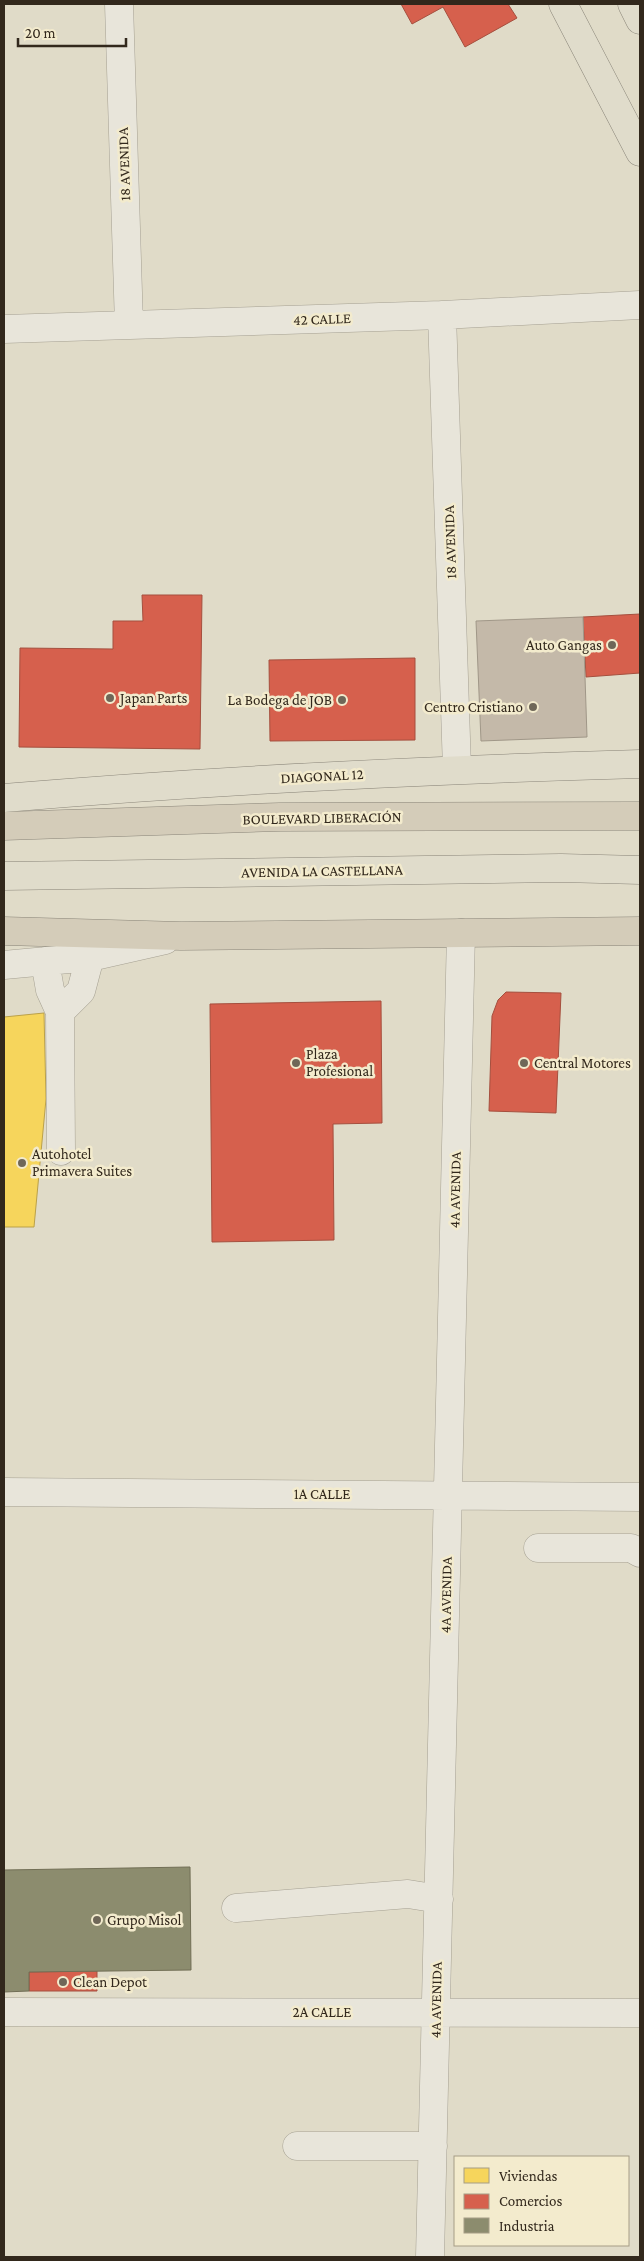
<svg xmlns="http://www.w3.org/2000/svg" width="644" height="2261" font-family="'Crimson Pro',serif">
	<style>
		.homes { fill: #f6d55c; stroke: #bba149 }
		.shops { fill: #d6604d; stroke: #a54f3e }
		.industry { fill: #8c8c6e; stroke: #716e55 }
		.building { fill: #c4b9a9; stroke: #a09788 }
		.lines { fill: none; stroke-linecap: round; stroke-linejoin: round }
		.minor-casing { stroke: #a5a092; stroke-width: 29 }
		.major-casing { stroke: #8a8579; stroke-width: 29 }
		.highway-casing { stroke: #8a8579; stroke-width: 29 }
		.minor { stroke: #e8e5da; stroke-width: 28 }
		.major { stroke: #e0dccb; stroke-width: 28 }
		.highway { stroke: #d4ccb9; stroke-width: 28 }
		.poi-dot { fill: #6f6758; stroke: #f3ebcd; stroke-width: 2 }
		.labels { text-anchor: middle; stroke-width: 5; stroke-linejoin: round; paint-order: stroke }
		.street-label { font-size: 15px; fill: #32281c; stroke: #f3ebcd }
		.poi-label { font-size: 15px; fill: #32281c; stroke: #f3ebcd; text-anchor: start }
	</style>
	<rect width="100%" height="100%" fill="#e0dbc8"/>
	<!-- homes -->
	<path class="homes" d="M 44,1013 L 46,1099 L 34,1227 L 4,1227 L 4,1017 Z"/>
	<!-- shops -->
	<path class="shops" d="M 401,4 L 508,4 L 517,18 L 465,47 L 443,7 L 412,24 Z
		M 142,595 L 202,595 L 200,749 L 19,747 L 20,648 L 113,649 L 113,621 L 143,621 Z
		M 640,614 L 640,673 L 586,677 L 583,617 Z
		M 415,658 L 415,740 L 270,741 L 269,660 Z
		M 506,992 L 561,993 L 556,1113 L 489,1111 L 492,1016 L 498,1000 Z
		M 381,1001 L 382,1123 L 333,1124 L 334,1240 L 212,1242 L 210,1004 Z
		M 97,1971 L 97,1991 L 29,1991 L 29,1972 Z"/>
	<!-- industry -->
	<path class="industry" d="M 190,1867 L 191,1970 L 29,1972 L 29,1991 L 4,1992 L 4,1870 Z"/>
	<!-- building -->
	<path class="building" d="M 583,617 L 587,737 L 481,741 L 476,621 Z"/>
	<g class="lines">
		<defs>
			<path id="minor" d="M 119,4 L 129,325
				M 442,315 L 457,769
				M 4,329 L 442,315 L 640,305
				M 45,961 L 50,990 L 60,1012
				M 4,965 L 90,957 L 165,940
				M 61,1151 L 60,1012 L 81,991 L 90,957
				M 4,1492 L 640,1497
				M 538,1548 L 631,1548 L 640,1553
				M 236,1908 L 408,1894 L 439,1899
				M 4,2012 L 640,2013
				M 297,2146 L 433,2146
				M 430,2257 L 461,933"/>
			<path id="major" d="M 563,4 L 640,152
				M 632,4 L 640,20
				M 4,798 C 216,780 428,770 640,764
				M 4,876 L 561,868 L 640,870"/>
			<path id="highway" d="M 4,826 L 280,817 L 640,816
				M 4,931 L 181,936 L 640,931"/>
		</defs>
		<!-- minor casing -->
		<use href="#minor" class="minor-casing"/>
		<!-- major casing -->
		<use href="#major" class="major-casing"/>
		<!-- highway casing -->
		<use href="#highway" class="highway-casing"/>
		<!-- minor -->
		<use href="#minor" class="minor"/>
		<!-- major -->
		<use href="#major" class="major"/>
		<!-- highway -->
		<use href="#highway" class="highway"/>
	</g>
	<!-- markers -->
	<g class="poi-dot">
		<circle cx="612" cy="645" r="5"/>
		<circle cx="110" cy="698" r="5"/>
		<circle cx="342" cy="700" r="5"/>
		<circle cx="533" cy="707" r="5"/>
		<circle cx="296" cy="1063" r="5"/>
		<circle cx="524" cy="1063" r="5"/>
		<circle cx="22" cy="1163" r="5"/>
		<circle cx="97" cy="1920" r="5"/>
		<circle cx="63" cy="1982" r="5"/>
	</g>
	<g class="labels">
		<!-- street labels -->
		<g class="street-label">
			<text transform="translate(124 164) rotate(-92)" y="5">18 AVENIDA</text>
			<text transform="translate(322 319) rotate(-2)" y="5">42 CALLE</text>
			<text transform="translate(450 542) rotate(-92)" y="5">18 AVENIDA</text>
			<text transform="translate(322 776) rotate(-3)" y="5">DIAGONAL 12</text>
			<text transform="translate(322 818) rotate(-1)" y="5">BOULEVARD LIBERACIÓN</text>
			<text transform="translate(322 871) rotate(-1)" y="5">AVENIDA LA CASTELLANA</text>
			<text transform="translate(455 1190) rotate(-89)" y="5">4A AVENIDA</text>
			<text x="322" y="1499">1A CALLE</text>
			<text transform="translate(446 1595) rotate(-89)" y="5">4A AVENIDA</text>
			<text transform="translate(436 2000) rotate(-89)" y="5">4A AVENIDA</text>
			<text x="322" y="2017">2A CALLE</text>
		</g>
		<!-- poi labels -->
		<g class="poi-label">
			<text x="602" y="650" text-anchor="end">Auto Gangas</text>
			<text x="120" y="703">Japan Parts</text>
			<text x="332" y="705" text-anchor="end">La Bodega de JOB</text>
			<text x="523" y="712" text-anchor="end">Centro Cristiano</text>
			<text x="306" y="1059">Plaza<tspan x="306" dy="17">Profesional</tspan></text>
			<text x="534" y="1068">Central Motores</text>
			<text x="32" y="1159">Autohotel<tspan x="32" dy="17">Primavera Suites</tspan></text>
			<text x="107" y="1925">Grupo Misol</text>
			<text x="73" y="1987">Clean Depot</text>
		</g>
	</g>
	<!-- border -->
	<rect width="644" height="2261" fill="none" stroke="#32281c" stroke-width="10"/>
	<!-- legend -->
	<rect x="454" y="2156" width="175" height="90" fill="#f3ebcd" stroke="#a69d86"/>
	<rect x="464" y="2168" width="25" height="15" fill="#f6d55c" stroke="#a69d86"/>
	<text x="499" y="2181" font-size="15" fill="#32281c">Viviendas</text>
	<rect x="464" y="2194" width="25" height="15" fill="#d6604d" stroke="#a69d86"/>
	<text x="499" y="2206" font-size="15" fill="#32281c">Comercios</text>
	<rect x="464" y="2218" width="25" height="15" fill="#8c8c6e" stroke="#a69d86"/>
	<text x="499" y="2231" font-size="15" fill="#32281c">Industria</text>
	<!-- scale -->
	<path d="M18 38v8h108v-8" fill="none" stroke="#32281c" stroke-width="2.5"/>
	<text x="25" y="38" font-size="15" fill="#32281c" stroke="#f3ebcd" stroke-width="4" paint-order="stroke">20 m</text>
</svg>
